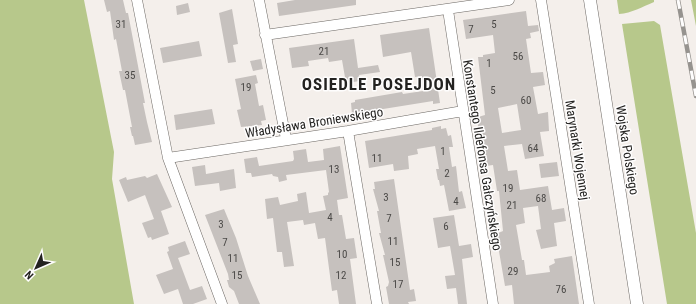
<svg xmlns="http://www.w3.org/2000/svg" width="696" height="304" font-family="'Roboto Condensed',sans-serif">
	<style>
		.green { fill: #b7c88b }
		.building { fill: #c6c1be; fill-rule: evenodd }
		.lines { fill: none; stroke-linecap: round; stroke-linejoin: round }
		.minor-casing { stroke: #6c6864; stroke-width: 11 }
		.tertiary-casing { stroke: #6c6864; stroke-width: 13 }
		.minor { stroke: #fff; stroke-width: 10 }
		.tertiary { stroke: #fff; stroke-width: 12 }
		.rail-casing { stroke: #96938f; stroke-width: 4.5 }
		.rail { stroke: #fefdfd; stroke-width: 3; stroke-dasharray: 9; stroke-linecap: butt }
		.labels { text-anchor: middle; stroke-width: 3; stroke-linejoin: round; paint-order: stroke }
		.number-label { font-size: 11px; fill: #4c4a48 }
		.street-label { font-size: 13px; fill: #232220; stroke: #fefdfd }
		.district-label { font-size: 17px; font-weight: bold; letter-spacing: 1px; fill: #232220; stroke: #fefdfd }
	</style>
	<rect width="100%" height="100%" fill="#f4efeb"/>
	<!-- green -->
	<path class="green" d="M 0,0 L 84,0 L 114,152 L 112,179 L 134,304 L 0,304 Z
		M 617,0 L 654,0 L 654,2 C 642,7 632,13 619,14 Z
		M 691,0 L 696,0 L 696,26 Z
		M 654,21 L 660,25 L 696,233 L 696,304 L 667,304 L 622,24 Z"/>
	<!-- building -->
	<path class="building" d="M 104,0 L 123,0 L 126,13 L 128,13 L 145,103 L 143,103 L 147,122 L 152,142 L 135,145 L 133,136 L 132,136 L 130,127 L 132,127 L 125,90 L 123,90 L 119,71 L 122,71 L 116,39 L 114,40 L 110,11 L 107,12 Z
		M 295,0 L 356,0 L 356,5 L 279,16 L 277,3 Z
		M 188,3 L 190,12 L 177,15 L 176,6 Z
		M 232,9 L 238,44 L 233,45 L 236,62 L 228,63 L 219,13 Z
		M 526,11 L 528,26 L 538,25 L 539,31 L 530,33 L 531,38 L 526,39 L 531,73 L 543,72 L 545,85 L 533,87 L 538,114 L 548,112 L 549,131 L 540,132 L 544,156 L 525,159 L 522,144 L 504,146 L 508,171 L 517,170 L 520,190 L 548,186 L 552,210 L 564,208 L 566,221 L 554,223 L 557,246 L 541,249 L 536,230 L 541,229 L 538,206 L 523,208 L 525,223 L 516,225 L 522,260 L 524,260 L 526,275 L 550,272 L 549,266 L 555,263 L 554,259 L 572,256 L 579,304 L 514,304 L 512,285 L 505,286 L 496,234 L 503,231 L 499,191 L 497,191 L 493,165 L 486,166 L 485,161 L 483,161 L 482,153 L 484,153 L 477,121 L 479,121 L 478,117 L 485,115 L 478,57 L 483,57 L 483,55 L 495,53 L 493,35 L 466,39 L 463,20 ZM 517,104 L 521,130 L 502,133 L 498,108 Z
		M 429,28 L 440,103 L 433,104 L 433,101 L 352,114 L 351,103 L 355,102 L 355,100 L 402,92 L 403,94 L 423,91 L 422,76 L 415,77 L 411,52 L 383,57 L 380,35 Z
		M 354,39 L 358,68 L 378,65 L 380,72 L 359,75 L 360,81 L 346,83 L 342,60 L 329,62 L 328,58 L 308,61 L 309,66 L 292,68 L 289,48 Z
		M 199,41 L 202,56 L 163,63 L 160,48 Z
		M 261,59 L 263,69 L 253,71 L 250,61 Z
		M 256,75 L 258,83 L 255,84 L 259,106 L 263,105 L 266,120 L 261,121 L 262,125 L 241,127 L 237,110 L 241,109 L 235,79 Z
		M 212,109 L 215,124 L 176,130 L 174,115 Z
		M 441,126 L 441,129 L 446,128 L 448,136 L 451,135 L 453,147 L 449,147 L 452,167 L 456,166 L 459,192 L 462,191 L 466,208 L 449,211 L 444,185 L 440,186 L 439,180 L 438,180 L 436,169 L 439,169 L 435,146 L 417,149 L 418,154 L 408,156 L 409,169 L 394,171 L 393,164 L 369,168 L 365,141 L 432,130 L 432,128 Z
		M 340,146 L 348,198 L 337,200 L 339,215 L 342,215 L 346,239 L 354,238 L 357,258 L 350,259 L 356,304 L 339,304 L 337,290 L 332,291 L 325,238 L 318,239 L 315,223 L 304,225 L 303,220 L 287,222 L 294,266 L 284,267 L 282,252 L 277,252 L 273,218 L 267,219 L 265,199 L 278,197 L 280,205 L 298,201 L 297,194 L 306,192 L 309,213 L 326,210 L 323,196 L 328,195 L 328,193 L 329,192 L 326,170 L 286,175 L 287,180 L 279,182 L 278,177 L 273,176 L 272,174 L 252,177 L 251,173 L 246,173 L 244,159 L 257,157 L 259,166 L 293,161 L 294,159 L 293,151 L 306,149 L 308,162 L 324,160 L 323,149 Z
		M 557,162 L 559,176 L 541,178 L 539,164 Z
		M 205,165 L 206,174 L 234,169 L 236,188 L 220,191 L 219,183 L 195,186 L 192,167 Z
		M 157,174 L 172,207 L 161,211 L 169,234 L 152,240 L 151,237 L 148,238 L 142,223 L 154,219 L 145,195 L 128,202 L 119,180 L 126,177 L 127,180 L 145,176 L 147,178 Z
		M 394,179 L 410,290 L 414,289 L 416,301 L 408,302 L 409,304 L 389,304 L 386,287 L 388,286 L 389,282 L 383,255 L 385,255 L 379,233 L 381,233 L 377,211 L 379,211 L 373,189 L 375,189 L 374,182 Z
		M 224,209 L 236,238 L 248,276 L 260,304 L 239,304 L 234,291 L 229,287 L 227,280 L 229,280 L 228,274 L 205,215 Z
		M 454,215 L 459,246 L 471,244 L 473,257 L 462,259 L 467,304 L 458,304 L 456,288 L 447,289 L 445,276 L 455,275 L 450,246 L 438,248 L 433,218 Z
		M 185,241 L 190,254 L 178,258 L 190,290 L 202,286 L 207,299 L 193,304 L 183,304 L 178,289 L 164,294 L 156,275 L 173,269 L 167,252 L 169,251 L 168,247 Z"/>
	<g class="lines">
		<defs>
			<path id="minor" d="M 137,0 L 168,158 L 222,304
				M 259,0 L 286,139
				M 541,0 L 589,304
				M 448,10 L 493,304
				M 265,35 L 509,0
				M 348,131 L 377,304
				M 168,158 L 348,131 L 463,111"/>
			<path id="tertiary" d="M 590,0 L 637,304"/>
		</defs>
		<!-- minor casing -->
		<use href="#minor" class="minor-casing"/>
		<!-- tertiary casing -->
		<use href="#tertiary" class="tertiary-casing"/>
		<!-- minor -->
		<use href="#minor" class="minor"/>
		<!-- tertiary -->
		<use href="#tertiary" class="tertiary"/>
		<defs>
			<path id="rail" d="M 678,0 L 696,96"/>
		</defs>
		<!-- rail casing -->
		<use href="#rail" class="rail-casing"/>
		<!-- rail -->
		<use href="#rail" class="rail"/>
	</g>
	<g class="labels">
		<!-- number labels -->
		<g class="number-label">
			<text x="121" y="28">31</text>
			<text x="494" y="28">5</text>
			<text x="471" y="33">7</text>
			<text x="324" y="55">21</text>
			<text x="518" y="60">56</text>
			<text x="489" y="67">1</text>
			<text x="130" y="79">35</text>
			<text x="246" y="91">19</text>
			<text x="493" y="94">5</text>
			<text x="526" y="104">60</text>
			<text x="533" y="152">64</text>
			<text x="443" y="155">1</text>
			<text x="377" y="162">11</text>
			<text x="334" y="173">13</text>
			<text x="447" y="177">2</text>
			<text x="508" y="192">19</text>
			<text x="386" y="201">3</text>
			<text x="541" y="202">68</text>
			<text x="456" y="205">4</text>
			<text x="512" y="209">21</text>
			<text x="330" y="221">4</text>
			<text x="389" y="222">7</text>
			<text x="221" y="228">3</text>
			<text x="446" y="230">6</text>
			<text x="393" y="245">11</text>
			<text x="225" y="246">7</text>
			<text x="342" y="258">10</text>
			<text x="233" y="262">11</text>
			<text x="395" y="266">15</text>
			<text x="513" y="275">29</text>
			<text x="237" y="279">15</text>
			<text x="341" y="279">12</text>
			<text x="398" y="288">17</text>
			<text x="561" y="293">76</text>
		</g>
		<!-- street labels -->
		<g class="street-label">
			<text transform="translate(314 122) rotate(-9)" y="5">Władysława Broniewskiego</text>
			<text transform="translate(578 150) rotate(81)" y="5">Marynarki Wojennej</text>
			<text transform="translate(628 150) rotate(81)" y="5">Wojska Polskiego</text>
			<text transform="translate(483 155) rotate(81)" y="5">Konstantego Ildefonsa Gałczyńskiego</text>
		</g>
		<!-- district labels -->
		<g class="district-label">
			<text x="379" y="90">OSIEDLE POSEJDON</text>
		</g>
	</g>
	<!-- north arrow -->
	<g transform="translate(36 268) rotate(225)" stroke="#fefdfd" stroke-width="3" paint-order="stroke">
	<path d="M0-3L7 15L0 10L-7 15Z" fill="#232220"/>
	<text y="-6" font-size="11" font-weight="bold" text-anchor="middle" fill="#232220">N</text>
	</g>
</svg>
